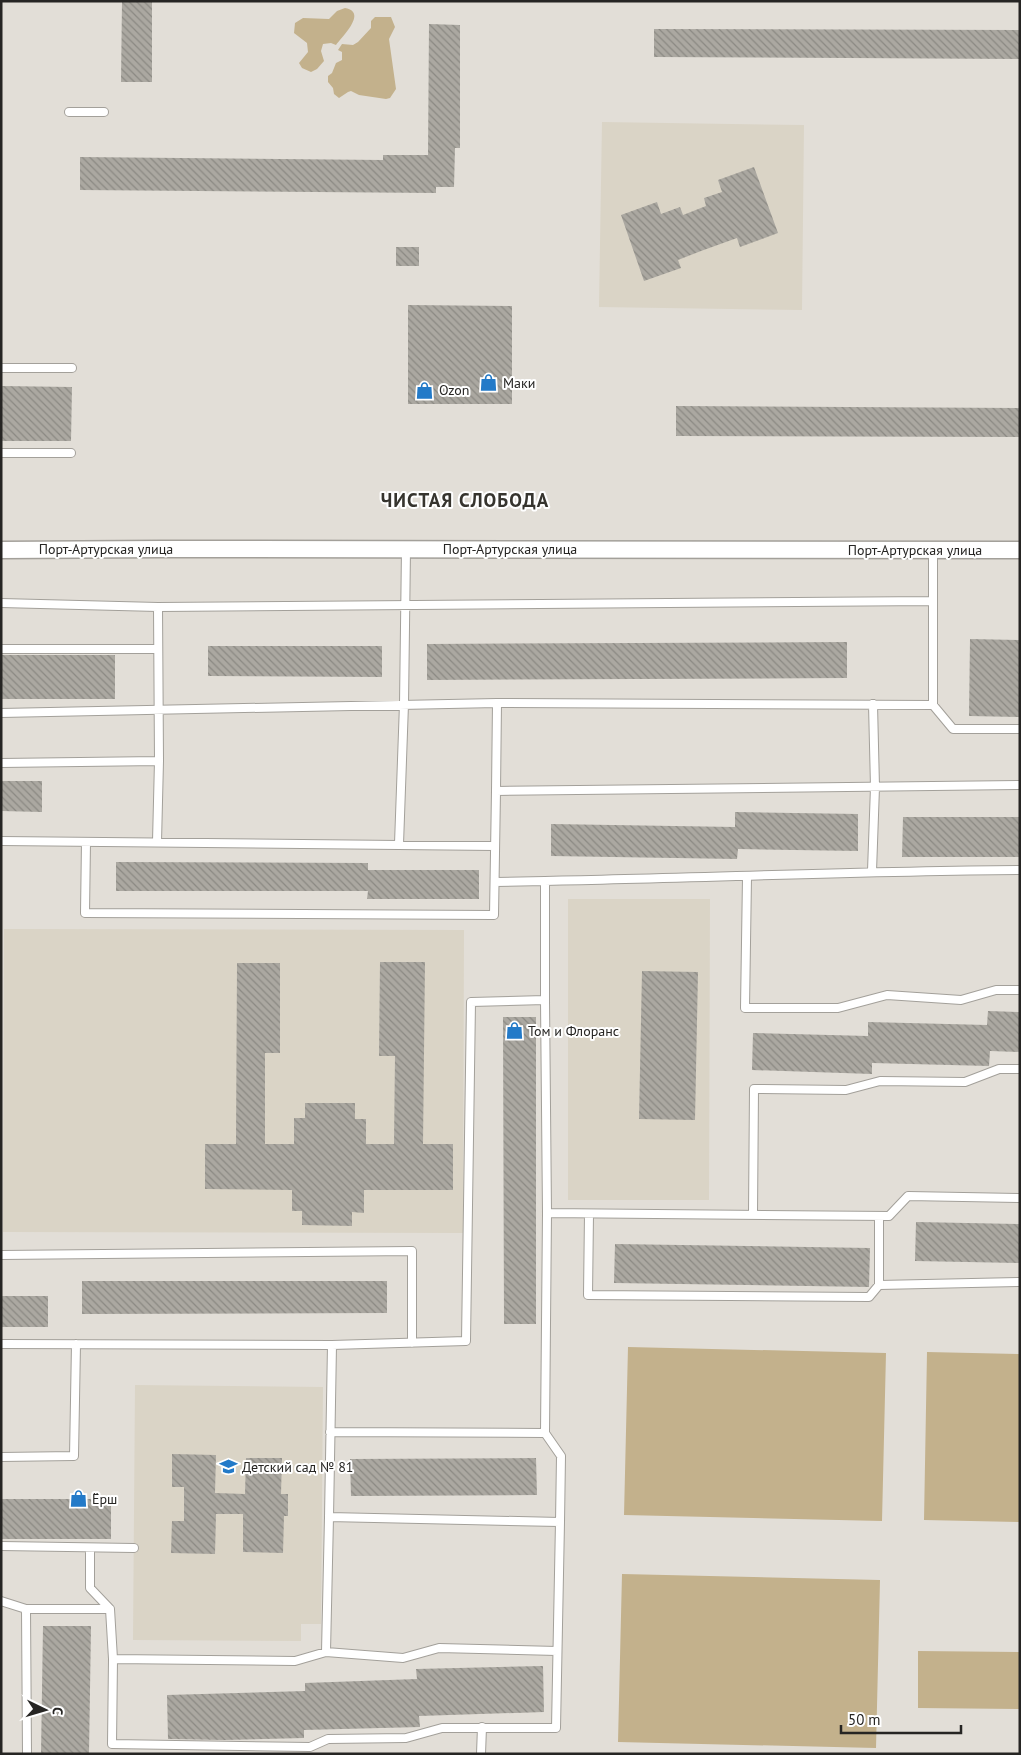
<svg xmlns="http://www.w3.org/2000/svg" width="1021" height="1755" font-family="'PT Sans',sans-serif">
	<style>
		.built { fill: #dad4c6 }
		.green { fill: #c3b18c }
		.building { fill: url(#building-back-hatch) }
		.lines { fill: none; stroke-linecap: round; stroke-linejoin: round }
		.lane-casing { stroke: #a3a09a; stroke-width: 10 }
		.street-casing { stroke: #a3a09a; stroke-width: 19 }
		.lane { stroke: #fff; stroke-width: 8 }
		.street { stroke: #fff; stroke-width: 16 }
		.labels { text-anchor: middle; stroke-width: 4; stroke-linejoin: round; paint-order: stroke }
		.poi-label { font-size: 14px; fill: #262523; stroke: #fff; text-anchor: start }
		.street-label { font-size: 14px; fill: #262523; stroke: #fff }
		.district-label { font-size: 19px; font-weight: bold; letter-spacing: 1px; fill: #36342e; stroke: #fff }
	</style>
	<defs>
		<pattern id="building-back-hatch" width="6" height="6" patternUnits="userSpaceOnUse" patternTransform="scale(1.25)"><rect width="6" height="6" fill="#aba8a1"/><path d="M-1 5l2 2M0 0l6 6M5-1l2 2" fill="none" stroke="#8b8983"/></pattern>
	</defs>
	<rect width="100%" height="100%" fill="#e2ded7"/>
	<!-- built -->
	<path class="built" d="M 602,122 L 804,125 L 802,310 L 599,307 Z
		M 568,899 L 710,899 L 709,1200 L 568,1200 Z
		M 4,929 L 464,930 L 463,1233 L 3,1232 Z
		M 135,1385 L 323,1387 L 321,1624 L 301,1624 L 301,1641 L 133,1640 Z"/>
	<!-- green -->
	<path class="green" d="M 345,8 C 368,12 342,37 336,45 L 331,43 L 323,44 L 321,51 L 324,61 L 317,69 L 311,72 L 302,68 L 299,63 L 308,52 L 307,43 L 294,33 L 295,23 L 303,18 L 329,19 L 337,11 Z
		M 375,17 L 391,17 L 395,27 L 389,39 L 396,89 L 390,98 L 386,99 L 359,95 L 351,91 L 348,92 L 339,98 L 334,94 L 333,88 L 328,82 L 328,76 L 332,73 L 336,63 L 342,60 L 342,52 L 338,50 L 342,44 L 353,45 L 358,42 L 371,28 L 371,21 Z
		M 628,1347 L 886,1353 L 882,1521 L 624,1515 Z
		M 927,1352 L 1020,1354 L 1020,1522 L 924,1520 Z
		M 622,1574 L 880,1580 L 876,1748 L 618,1742 Z
		M 918,1651 L 1020,1652 L 1020,1709 L 918,1708 Z"/>
	<!-- building -->
	<path class="building" d="M 122,1 L 152,1 L 152,82 L 121,82 Z
		M 429,24 L 460,25 L 460,148 L 455,148 L 454,187 L 436,187 L 436,193 L 80,190 L 80,157 L 383,160 L 383,155 L 428,155 Z
		M 654,29 L 1020,30 L 1020,59 L 654,57 Z
		M 754,167 L 778,233 L 740,247 L 737,238 L 701,251 L 678,260 L 681,268 L 644,281 L 621,215 L 657,202 L 661,214 L 680,207 L 683,215 L 706,206 L 704,198 L 722,192 L 718,180 Z
		M 396,247 L 419,247 L 419,266 L 396,266 Z
		M 408,305 L 512,306 L 512,404 L 408,404 Z
		M 1,386 L 72,387 L 71,441 L 1,441 Z
		M 676,406 L 1020,408 L 1020,437 L 676,436 Z
		M 970,639 L 1020,640 L 1020,717 L 969,716 Z
		M 847,642 L 847,678 L 427,680 L 427,644 Z
		M 208,646 L 382,646 L 382,677 L 208,676 Z
		M 1,655 L 115,655 L 115,699 L 1,699 Z
		M 1,781 L 42,781 L 42,812 L 1,811 Z
		M 735,812 L 858,814 L 858,851 L 738,849 L 737,859 L 551,856 L 551,824 L 735,827 Z
		M 903,817 L 1020,817 L 1020,857 L 902,857 Z
		M 116,862 L 368,863 L 368,870 L 479,870 L 479,899 L 367,899 L 368,891 L 116,891 Z
		M 380,962 L 425,962 L 423,1144 L 453,1144 L 453,1190 L 364,1190 L 364,1213 L 352,1212 L 352,1226 L 302,1225 L 302,1211 L 292,1211 L 292,1190 L 205,1189 L 205,1144 L 236,1144 L 237,963 L 280,963 L 280,1053 L 265,1053 L 265,1144 L 294,1144 L 294,1118 L 305,1118 L 305,1103 L 355,1103 L 355,1119 L 366,1119 L 366,1144 L 394,1144 L 395,1056 L 379,1056 Z
		M 642,971 L 698,972 L 695,1120 L 639,1119 Z
		M 988,1011 L 1020,1012 L 1020,1052 L 990,1051 L 989,1066 L 872,1063 L 872,1074 L 752,1070 L 753,1033 L 868,1036 L 868,1022 L 987,1025 Z
		M 503,1017 L 536,1017 L 536,1324 L 504,1324 Z
		M 916,1222 L 1020,1224 L 1020,1263 L 915,1261 Z
		M 615,1244 L 870,1248 L 869,1287 L 614,1283 Z
		M 82,1281 L 387,1281 L 387,1313 L 82,1314 Z
		M 1,1296 L 48,1296 L 48,1327 L 1,1327 Z
		M 172,1454 L 216,1455 L 215,1493 L 245,1494 L 246,1458 L 282,1458 L 281,1494 L 288,1494 L 288,1516 L 284,1516 L 283,1553 L 243,1552 L 243,1514 L 216,1514 L 215,1554 L 171,1553 L 172,1521 L 184,1521 L 184,1487 L 172,1487 Z
		M 536,1458 L 537,1495 L 351,1496 L 350,1459 Z
		M 1,1499 L 111,1499 L 111,1539 L 1,1539 Z
		M 43,1626 L 91,1626 L 89,1754 L 41,1754 Z
		M 543,1666 L 544,1712 L 419,1716 L 420,1727 L 304,1730 L 304,1738 L 224,1740 L 168,1739 L 167,1695 L 305,1691 L 305,1683 L 417,1679 L 416,1669 Z"/>
	<g class="lines">
		<defs>
			<path id="lane" d="M 69,112 L 104,112
				M 1,368 L 72,368
				M 1,453 L 71,453
				M 933,601 L 933,550
				M 1,603 L 158,607
				M 1,649 L 158,649
				M 1,713 L 497,703 L 933,705
				M 159,761 L 158,607 L 933,601 L 933,705 L 953,729 L 1020,729
				M 1,763 L 159,761 L 157,842
				M 496,791 L 497,703
				M 1,841 L 495,846
				M 86,842 L 85,913 L 494,915 L 496,791 L 1020,785
				M 399,844 L 404,704 L 406,549
				M 1020,870 C 862,871 704,878 545,881 L 545,1000 L 547,1213 L 889,1216 L 908,1196 L 1020,1198
				M 872,871 L 875,787 L 873,704
				M 747,877 L 745,1008 L 838,1008 L 887,995 L 961,1000 L 996,990 L 1020,990
				M 495,882 L 545,881
				M 589,1214 L 588,1295 L 869,1297 L 879,1285 L 1020,1282
				M 753,1214 L 754,1089 L 846,1090 L 880,1081 L 965,1082 L 999,1069 L 1020,1069
				M 879,1216 L 879,1285
				M 1,1255 L 412,1251 L 412,1343
				M 1,1344 L 332,1345 L 466,1341 L 471,1002 L 545,1000
				M 332,1345 L 329,1517 L 560,1522 L 561,1456 L 545,1433 L 547,1213
				M 330,1432 L 545,1433
				M 1,1457 L 74,1456 L 76,1344
				M 1,1546 L 134,1548
				M 90,1548 L 90,1588 L 110,1609 L 113,1659 L 112,1744 L 310,1747 L 328,1739 L 406,1738 L 442,1728 L 556,1728 L 560,1522
				M 1,1601 L 26,1609
				M 326,1652 L 329,1517
				M 113,1659 L 295,1661 L 326,1652 L 403,1658 L 439,1648 L 557,1651
				M 27,1754 L 26,1609 L 110,1609
				M 481,1754 L 482,1727"/>
			<path id="street" d="M 1,550 L 161,549 L 1020,550"/>
		</defs>
		<!-- lane casing -->
		<use href="#lane" class="lane-casing"/>
		<!-- street casing -->
		<use href="#street" class="street-casing"/>
		<!-- lane -->
		<use href="#lane" class="lane"/>
		<!-- street -->
		<use href="#street" class="street"/>
	</g>
	<!-- icons -->
	<defs>
		<symbol id="shop-bare" viewBox="-9 -9 18 18"><path d="M-5-2.5h2.3a2.7 3.5 0 0 1 5.4 0H5L5.5 6h-11ZM-1.5-2.5h3a1.5 2.3 0 0 0-3 0Z" fill="#237ac8" stroke="#fff" stroke-width="2.5" paint-order="stroke"/></symbol>
		<symbol id="school-bare" viewBox="-9 -9 18 18"><path d="M0-5L7-2L0 1L-7-2ZM-4 1L0 2.5L4 1V4Q0 6-4 4Z" fill="#237ac8" stroke="#fff" stroke-width="2.5" paint-order="stroke"/></symbol>
	</defs>
	<g fill-rule="evenodd">
		<use href="#shop-bare" x="476" y="370" width="25" height="25"/>
		<use href="#shop-bare" x="412" y="378" width="25" height="25"/>
		<use href="#shop-bare" x="502" y="1018" width="25" height="25"/>
		<use href="#school-bare" x="216" y="1454" width="25" height="25"/>
		<use href="#shop-bare" x="66" y="1486" width="25" height="25"/>
	</g>
	<g class="labels">
		<!-- poi labels -->
		<g class="poi-label">
			<text x="503" y="388">Маки</text>
			<text x="439" y="395">Ozon</text>
			<text x="528" y="1036">Том и Флоранс</text>
			<text x="242" y="1472">Детский сад № 81</text>
			<text x="92" y="1504">Ёрш</text>
		</g>
		<!-- street labels -->
		<g class="street-label">
			<text x="106" y="554">Порт-Артурская улица</text>
			<text x="510" y="554">Порт-Артурская улица</text>
			<text x="915" y="555">Порт-Артурская улица</text>
		</g>
		<!-- district labels -->
		<g class="district-label">
			<text x="465" y="507">ЧИСТАЯ СЛОБОДА</text>
		</g>
	</g>
	<!-- border -->
	<rect width="1021" height="1755" fill="none" stroke="#262523" stroke-width="5"/>
	<!-- north arrow -->
	<g transform="translate(45 1710) rotate(95)" stroke="#ffffff" stroke-width="4" paint-order="stroke">
	<path d="M0-4L9 19L0 12L-9 19Z" fill="#262523"/>
	<text y="-8" font-size="14" font-weight="bold" text-anchor="middle" fill="#262523">С</text>
	</g>
	<!-- scale -->
	<path d="M841 1725v8h120v-8" fill="none" stroke="#262523" stroke-width="2.5"/>
	<text x="848" y="1725" font-size="15" fill="#262523" stroke="#ffffff" stroke-width="4" paint-order="stroke">50 m</text>
</svg>
